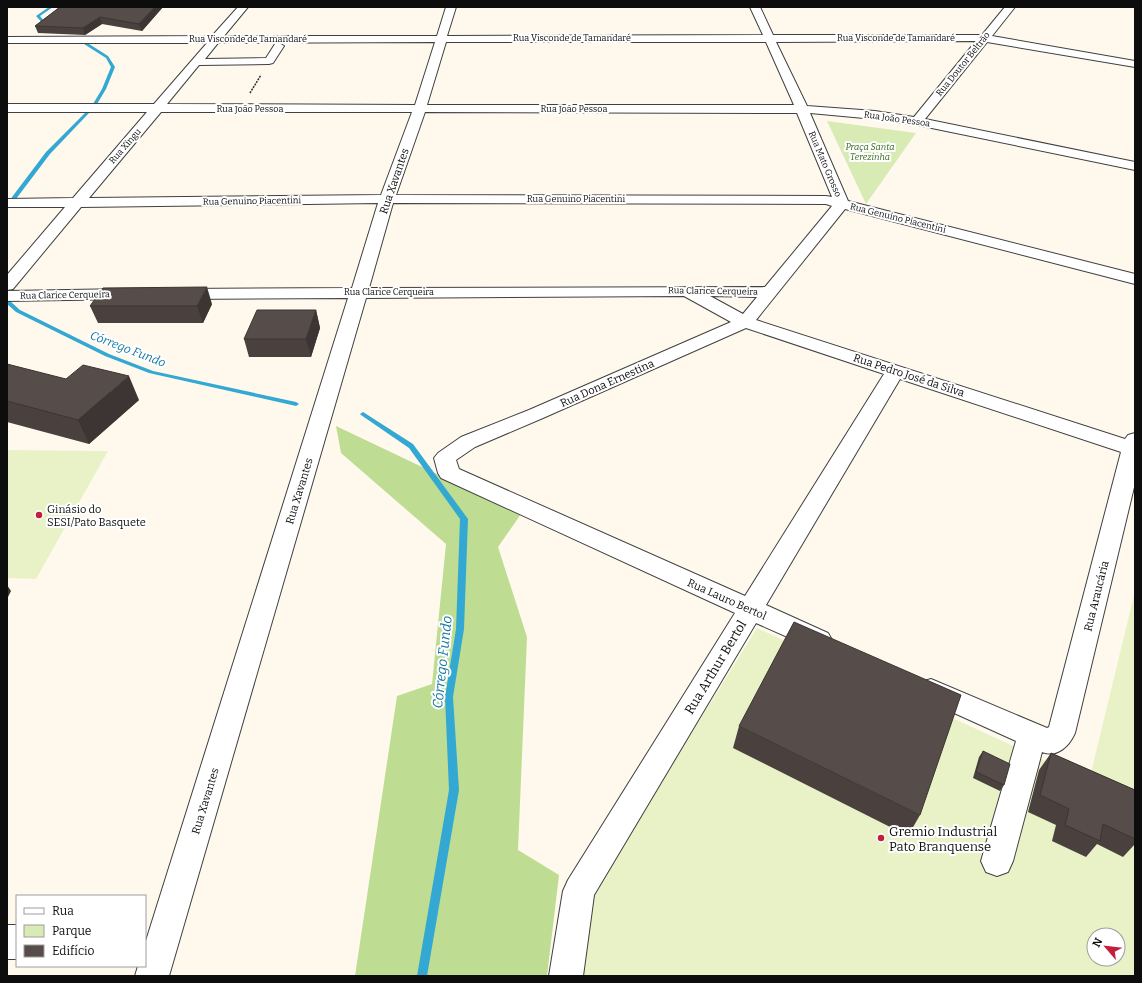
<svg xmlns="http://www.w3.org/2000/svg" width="1142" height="983" font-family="Bitter,serif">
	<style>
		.green { fill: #d8ebb5 }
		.forest { fill: #bedd93 }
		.pitch { fill: #e9f2c7; fill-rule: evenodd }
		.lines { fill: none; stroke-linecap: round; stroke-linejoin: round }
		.stream { fill: #33a8d3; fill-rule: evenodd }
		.minor-casing { stroke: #404040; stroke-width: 2 }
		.path { stroke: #2f2f2f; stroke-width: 1.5; stroke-dasharray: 2 1; stroke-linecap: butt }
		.minor { fill: #fff; fill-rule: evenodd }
		.wall { fill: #4a413f }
		.shaded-wall { fill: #3c3533 }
		.building { fill: #564c49; stroke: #3c3533 }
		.poi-dot { fill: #c31f3c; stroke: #fff; stroke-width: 1.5 }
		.labels { text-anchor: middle; stroke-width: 4; stroke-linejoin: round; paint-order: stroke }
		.far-street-label { font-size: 9px; fill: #0d0d0d; stroke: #fff }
		.far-park-label { font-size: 9px; font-style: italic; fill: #35681a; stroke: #fff }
		.street-label { font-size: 11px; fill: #0d0d0d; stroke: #fff }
		.poi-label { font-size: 11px; fill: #0d0d0d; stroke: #fff; text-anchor: start }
		.water-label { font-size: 12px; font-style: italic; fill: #1177a4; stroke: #fff }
		.near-street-label { font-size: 13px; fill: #0d0d0d; stroke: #fff }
		.near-poi-label { font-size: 13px; fill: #0d0d0d; stroke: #fff; text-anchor: start }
		.near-water-label { font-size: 14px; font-style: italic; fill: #1177a4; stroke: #fff }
	</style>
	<rect width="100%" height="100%" fill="#fff9ed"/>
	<!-- green -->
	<path class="green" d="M 827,121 L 916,133 L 866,204 Z"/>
	<!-- forest -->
	<path class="forest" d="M 336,426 L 521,514 L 498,547 L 527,637 L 518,850 L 559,875 L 547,976 L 355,976 L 397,696 L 432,684 L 446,544 L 341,453 Z"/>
	<!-- pitch -->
	<path class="pitch" d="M 7,450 L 108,451 L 36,579 L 7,578 Z
		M 1135,591 L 1135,976 L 577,976 L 591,895 L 757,628 L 1089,781 ZM 1094,935 L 1118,935 L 1118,959 L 1094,959 Z"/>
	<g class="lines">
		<!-- stream -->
		<path class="stream" d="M 49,7 L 53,7 L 40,16 L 49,27 L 47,28 L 36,16 Z
			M 84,42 L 86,42 L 108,56 L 115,67 L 106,89 L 97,104 L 95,105 L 93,104 L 102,89 L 111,67 L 106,58 L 84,44 Z
			M 86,112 L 89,113 L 50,154 L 16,199 L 12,199 L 12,197 L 46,152 Z
			M 7,301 L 10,301 L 20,310 L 109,354 L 153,371 L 296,402 L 299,404 L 296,406 L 149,373 L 105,356 L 16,312 L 7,304 Z
			M 363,412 L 413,444 L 468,519 L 464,629 L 453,697 L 459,790 L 427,976 L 417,976 L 449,790 L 445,697 L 456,629 L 460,519 L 409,448 L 361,415 L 360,414 Z"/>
		<defs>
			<path id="minor" d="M 238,7 L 248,7 L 224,36 L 437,36 L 446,7 L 456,7 L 447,36 L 763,35 L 750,7 L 760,7 L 773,35 L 982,35 L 1005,7 L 1015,7 L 992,36 L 1135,61 L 1135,67 L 987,42 L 925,119 L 1135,162 L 1135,170 L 917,125 L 875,119 L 810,113 L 848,201 L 1135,274 L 1135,284 L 845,209 L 756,320 L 1125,439 L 1128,435 L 1135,433 L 1135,483 L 1075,733 C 1069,746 1058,758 1042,752 L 1013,861 L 1008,872 L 997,876 L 986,872 L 981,861 L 1016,741 L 921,698 L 918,690 L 921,682 L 931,679 L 1047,728 L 1049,727 L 1121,452 L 900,379 L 766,605 L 828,633 L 832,640 L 828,647 L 819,650 L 810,647 L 756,623 L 594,895 L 583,976 L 549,976 L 563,891 L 568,880 L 735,613 L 441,478 L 438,473 L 434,458 L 438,453 L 461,437 L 529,410 L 731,322 L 684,296 L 366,298 L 169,976 L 135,976 L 138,966 L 145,966 L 145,944 L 348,298 L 178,299 L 172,298 L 169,294 L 172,290 L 178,289 L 352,288 L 378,203 L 81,207 L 13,289 L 7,290 L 7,275 L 65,207 L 7,207 L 7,199 L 73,198 L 147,112 L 7,112 L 7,104 L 154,104 L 207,43 L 7,43 L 7,37 L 212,36 ZM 976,41 L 914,117 L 875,111 L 807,106 L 776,42 ZM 435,42 L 415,105 L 167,104 L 199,65 L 269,64 L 273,63 L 284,46 L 279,43 L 275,44 L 266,58 L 205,59 L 218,43 ZM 446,42 L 766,42 L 794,105 L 427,105 ZM 161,112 L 412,112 L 381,195 L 89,198 ZM 425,112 L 797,113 L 832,197 L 826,196 L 396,195 ZM 393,203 L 826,204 L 832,206 L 765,287 L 369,288 ZM 710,296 L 757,297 L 743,314 ZM 746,328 L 884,374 L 745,596 L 459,469 L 456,460 L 475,447 L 543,418 Z
				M 128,289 L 134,290 L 137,294 L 134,298 L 128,299 L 7,301 L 7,291 Z
				M 7,925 L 17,925 L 17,959 L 7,959 Z"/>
		</defs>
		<!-- minor casing -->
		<use href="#minor" class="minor-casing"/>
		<!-- path -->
		<path class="path" d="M 250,93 L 261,75"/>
		<!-- minor -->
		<use href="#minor" class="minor"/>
	</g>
	<!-- wall -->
	<path class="wall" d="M 60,7 L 163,7 L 142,31 L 102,24 L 85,35 L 38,33 L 35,26 Z
		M 212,304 L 203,323 L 98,323 L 90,306 Z
		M 316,310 L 320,328 L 311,357 L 249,357 L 244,339 Z
		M 7,364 L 139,400 L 89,444 L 7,422 Z
		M 739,726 L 920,815 L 908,836 L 733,748 Z
		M 983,751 L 1004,785 L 1000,791 L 973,778 L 979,757 Z
		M 1051,753 L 1135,790 L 1135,844 L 1123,857 L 1097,844 L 1086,857 L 1052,841 L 1056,825 L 1028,812 L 1039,770 Z"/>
	<!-- shaded-wall -->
	<path class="shaded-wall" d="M 155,7 L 163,7 L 142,31 L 139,24 Z
		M 100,17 L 102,24 L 85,35 L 83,28 Z
		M 207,287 L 212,304 L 203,323 L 197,306 Z
		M 316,310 L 320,328 L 311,357 L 306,339 Z
		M 129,376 L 139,400 L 89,444 L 78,420 Z
		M 7,585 L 11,591 L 7,599 Z"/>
	<!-- building -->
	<path class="building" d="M 60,7 L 155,7 L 139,24 L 100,17 L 83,28 L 35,26 Z
		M 207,287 L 197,306 L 90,306 L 103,288 Z
		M 257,310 L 316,310 L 306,339 L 244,339 Z
		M 7,364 L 66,379 L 83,365 L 129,376 L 78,420 L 7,401 Z
		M 794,622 L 961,695 L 920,815 L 739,726 Z
		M 983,751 L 1010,764 L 1004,785 L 976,772 Z
		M 1051,753 L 1135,790 L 1135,839 L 1103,824 L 1100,841 L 1065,825 L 1069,809 L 1040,795 Z"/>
	<!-- markers -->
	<g class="poi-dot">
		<circle cx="39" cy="515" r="4"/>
		<circle cx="881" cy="838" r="4"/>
	</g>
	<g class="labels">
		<!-- far-street labels -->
		<g class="far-street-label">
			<text x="572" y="41">Rua Visconde de Tamandaré</text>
			<text x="896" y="41">Rua Visconde de Tamandaré</text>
			<text x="248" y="42">Rua Visconde de Tamandaré</text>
			<text transform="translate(963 64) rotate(-51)" y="3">Rua Doutor Beltrão</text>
			<text x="250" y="112">Rua João Pessoa</text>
			<text x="574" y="112">Rua João Pessoa</text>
			<text transform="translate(897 119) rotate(8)" y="3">Rua João Pessoa</text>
			<text transform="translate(125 146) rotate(-49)" y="3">Rua Xingu</text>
			<text transform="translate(825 164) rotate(67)" y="3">Rua Mato Grosso</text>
			<text x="576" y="202">Rua Genuino Piacentini</text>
			<text transform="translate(252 201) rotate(-1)" y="3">Rua Genuino Piacentini</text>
			<text transform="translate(898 218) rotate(14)" y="3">Rua Genuino Piacentini</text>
			<text transform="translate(713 291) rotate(1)" y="3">Rua Clarice Cerqueira</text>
			<text x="389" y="295">Rua Clarice Cerqueira</text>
			<text transform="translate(65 295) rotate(-1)" y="3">Rua Clarice Cerqueira</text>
		</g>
		<!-- far-park labels -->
		<g class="far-park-label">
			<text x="870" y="150">Praça Santa<tspan x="870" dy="10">Terezinha</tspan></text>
		</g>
		<!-- street labels -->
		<g class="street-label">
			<text transform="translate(394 181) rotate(-71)" y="4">Rua Xavantes</text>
			<text transform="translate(909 375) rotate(18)" y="4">Rua Pedro José da Silva</text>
			<text transform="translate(607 383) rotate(-24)" y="4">Rua Dona Ernestina</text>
			<text transform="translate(299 491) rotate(-73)" y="4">Rua Xavantes</text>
			<text transform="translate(1096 596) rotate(-76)" y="4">Rua Araucária</text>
			<text transform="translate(727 599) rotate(24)" y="4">Rua Lauro Bertol</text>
			<text transform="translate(205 801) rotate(-73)" y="4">Rua Xavantes</text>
		</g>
		<!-- poi labels -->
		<g class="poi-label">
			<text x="47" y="513">Ginásio do<tspan x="47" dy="13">SESI/Pato Basquete</tspan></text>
		</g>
		<!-- water labels -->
		<g class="water-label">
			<text transform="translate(128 349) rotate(21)" y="4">Córrego Fundo</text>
		</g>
		<!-- near-street labels -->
		<g class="near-street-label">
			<text transform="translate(715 667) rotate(-59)" y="5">Rua Arthur Bertol</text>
		</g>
		<!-- near-poi labels -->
		<g class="near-poi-label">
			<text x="889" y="836">Gremio Industrial<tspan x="889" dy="15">Pato Branquense</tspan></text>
		</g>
		<!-- near-water labels -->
		<g class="near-water-label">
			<text transform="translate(442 662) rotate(-84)" y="5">Córrego Fundo</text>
		</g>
	</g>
	<!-- border -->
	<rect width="1142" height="983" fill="none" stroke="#0d0d0d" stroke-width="16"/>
	<!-- legend -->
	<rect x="16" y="895" width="130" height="72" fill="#ffffff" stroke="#9e9e9e"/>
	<rect x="24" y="908" width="20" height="6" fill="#ffffff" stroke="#9e9e9e"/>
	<text x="52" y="915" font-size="12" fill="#0d0d0d">Rua</text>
	<rect x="24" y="925" width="20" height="12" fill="#d8ebb5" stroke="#9e9e9e"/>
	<text x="52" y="935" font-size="12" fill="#0d0d0d">Parque</text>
	<rect x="24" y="945" width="20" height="12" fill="#564c49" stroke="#9e9e9e"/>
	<text x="52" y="955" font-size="12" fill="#0d0d0d">Edifício</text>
	<!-- north arrow -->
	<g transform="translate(1106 947) rotate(298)"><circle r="19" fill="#ffffff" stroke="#9e9e9e"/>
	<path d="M0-3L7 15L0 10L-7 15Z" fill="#c31f3c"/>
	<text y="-6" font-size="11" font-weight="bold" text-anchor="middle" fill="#0d0d0d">N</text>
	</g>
</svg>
